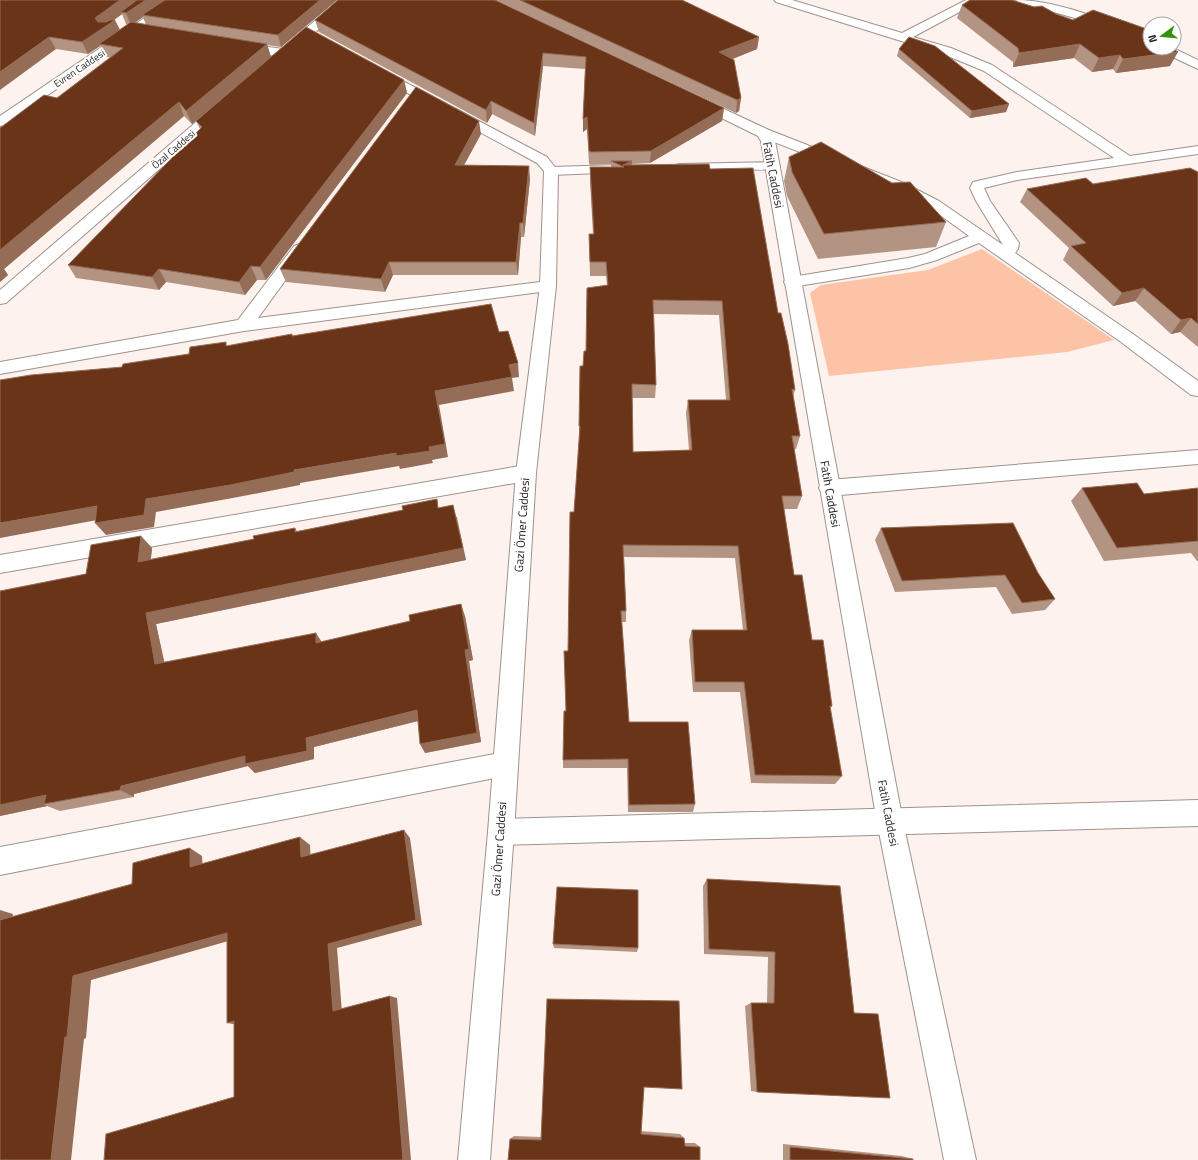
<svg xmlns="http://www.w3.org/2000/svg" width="1198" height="1160" font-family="'Titillium Web',sans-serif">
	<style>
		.green { fill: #fcc3a7 }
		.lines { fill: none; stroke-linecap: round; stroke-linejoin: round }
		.street-casing { stroke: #9d938e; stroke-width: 2 }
		.secondary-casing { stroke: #9d938e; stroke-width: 2 }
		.street { fill: #fff; fill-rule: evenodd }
		.secondary { fill: #fff; fill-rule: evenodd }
		.wall { fill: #b39382; fill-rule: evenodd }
		.shaded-wall { fill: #956d57 }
		.building { fill: #693417; stroke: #956d57; fill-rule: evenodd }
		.labels { text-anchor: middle; stroke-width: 4; stroke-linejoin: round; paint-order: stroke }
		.far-street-label { font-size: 10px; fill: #201d1b; stroke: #fff }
		.street-label { font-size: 12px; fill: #201d1b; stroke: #fff }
	</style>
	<rect width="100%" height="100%" fill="#fdf2ed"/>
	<!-- green -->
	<path class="green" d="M 982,249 L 1114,340 L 1067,352 L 829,376 L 810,293 L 821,285 L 928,270 Z"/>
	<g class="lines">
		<defs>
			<path id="street" d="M 774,0 L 792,0 L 902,33 L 966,0 L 980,0 L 978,2 L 913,37 L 951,48 L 992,65 L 1130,156 L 1198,146 L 1198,154 L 1017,180 L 984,188 L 990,201 L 1019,243 L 1018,249 L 1015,253 L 1133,334 L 1198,381 L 1198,396 L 1191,395 L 1121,342 L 979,243 L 937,260 L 909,268 L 792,287 L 786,286 L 784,282 L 786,278 L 908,258 L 925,254 L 969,236 L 929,207 L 894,189 L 759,136 L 757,133 L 759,130 L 769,130 L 904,183 L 939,201 L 1003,245 L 976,201 L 970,188 L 973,182 L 1017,172 L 1114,158 L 984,71 L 943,54 L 776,2 Z
				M 1016,0 C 1059,0 1110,23 1150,37 L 1150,45 L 1082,20 L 1018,2 Z
				M 239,43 L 283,49 L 287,50 L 289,53 L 287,56 L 283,57 L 235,50 L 233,47 L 235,44 Z
				M 1158,48 L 1173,48 L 1198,60 L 1198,69 L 1160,51 Z
				M 773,162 L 778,163 L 780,166 L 778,169 L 680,172 L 675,171 L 673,168 L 675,165 L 680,164 Z
				M 620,165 L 625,166 L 627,169 L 625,172 L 551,175 L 546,174 L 544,171 L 546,168 L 551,167 Z
				M 300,244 L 306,246 L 308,249 L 258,318 L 548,281 L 554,282 L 556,286 L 554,290 L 548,291 L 244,331 L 0,374 L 0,362 L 238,320 L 294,246 Z
				M 1198,450 L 1198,464 L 829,496 L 822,494 L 819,488 L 822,482 L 829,480 Z
				M 526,465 L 533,468 L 536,473 L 533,478 L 526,481 L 0,573 L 0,555 Z
				M 505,752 L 514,755 L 518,764 L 514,773 L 505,776 L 0,875 L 0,847 Z
				M 1198,800 L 1198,826 L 501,845 L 492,841 L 488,832 L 492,823 L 501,819 Z"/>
			<path id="secondary" d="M 171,0 L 184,0 L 5,125 L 0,126 L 0,116 Z
				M 339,0 L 352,0 L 292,53 L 284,53 L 282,50 L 284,47 Z
				M 380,69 L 547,157 L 558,171 L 556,286 L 536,473 L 514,832 L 490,1160 L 458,1160 L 488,832 L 516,473 L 540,286 L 544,171 L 537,163 L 376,76 L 374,73 L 376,70 Z
				M 696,96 L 769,130 L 775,141 L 903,822 L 976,1160 L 944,1160 L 877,822 L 761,141 L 758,136 L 691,103 L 690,100 L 691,97 Z
				M 221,104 L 226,105 L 228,108 L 226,111 L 6,303 L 0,304 L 0,290 L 216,105 Z"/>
		</defs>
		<!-- street casing -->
		<use href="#street" class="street-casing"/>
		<!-- secondary casing -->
		<use href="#secondary" class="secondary-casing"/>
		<!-- street -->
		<use href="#street" class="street"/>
		<!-- secondary -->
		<use href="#secondary" class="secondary"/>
	</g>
	<!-- wall -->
	<path class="wall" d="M 0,0 L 337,0 L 281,47 L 267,45 L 271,57 L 192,124 L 184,116 L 4,269 L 8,275 L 0,282 L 0,128 L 57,98 L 110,57 L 105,57 L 100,46 L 88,54 L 56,49 ZM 122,14 L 126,24 L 128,25 L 120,30 L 114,20 ZM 143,17 L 146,25 L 135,23 Z
		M 495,0 L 724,108 L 722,121 L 650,163 L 632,164 L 631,165 L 710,169 L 778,313 L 795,390 L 793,396 L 800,436 L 796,449 L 794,449 L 802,496 L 797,509 L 784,509 L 794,575 L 812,640 L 832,706 L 830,709 L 842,776 L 835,784 L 751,783 L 740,692 L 693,692 L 689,640 L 692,630 L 743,630 L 735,558 L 624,557 L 626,611 L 626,622 L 621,622 L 629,722 L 695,804 L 693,812 L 628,812 L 627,768 L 563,768 L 563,760 L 566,711 L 574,512 L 579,440 L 579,426 L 583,366 L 586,351 L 607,285 L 606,276 L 590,276 L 589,234 L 593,234 L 590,181 L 590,167 L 611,167 L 611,164 L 591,165 L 589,164 L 587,129 L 583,132 L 585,69 L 543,66 L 535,136 L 492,114 L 487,123 L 319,32 L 315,20 ZM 654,314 L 719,315 L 726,400 L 688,400 L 686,413 L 689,450 L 633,452 L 632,398 L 655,398 L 656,385 Z
		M 496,0 L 682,0 L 759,37 L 757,49 L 732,59 L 741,98 L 739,111 L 736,113 Z
		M 962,5 L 1034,7 L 1056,14 L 1170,66 L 1116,73 L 1113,69 L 1092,72 L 1074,58 L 1013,67 L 1013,62 L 957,18 Z
		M 899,49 L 1009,104 L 1006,112 L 970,118 L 897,56 Z
		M 404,80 L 407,93 L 266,280 L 257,280 L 245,295 L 166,282 L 159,290 L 76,278 L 68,265 L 200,129 L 196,121 Z
		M 481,134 L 464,165 L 530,179 L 524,237 L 521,237 L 518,275 L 393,275 L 385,292 L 286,282 L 280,269 Z
		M 789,157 L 946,222 L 936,247 L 818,259 L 787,196 L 784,181 Z
		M 1198,172 L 1198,347 L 1180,332 L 1171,334 L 1135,301 L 1113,306 L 1063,260 L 1069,248 L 1020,202 L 1027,189 L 1093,184 Z
		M 1082,488 L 1144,494 L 1198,488 L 1198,561 L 1197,561 L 1191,553 L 1104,561 L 1071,501 Z
		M 439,508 L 457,517 L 466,560 L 156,624 L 164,662 L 322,642 L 465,616 L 473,660 L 469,661 L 481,742 L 425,753 L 418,721 L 314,747 L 314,759 L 255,773 L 248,766 L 134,794 L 134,797 L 60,811 L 47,806 L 0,816 L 0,591 L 86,574 L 141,536 L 152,548 L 151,559 L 254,539 L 295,528 L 297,531 Z
		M 881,528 L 1038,573 L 1055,599 L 1045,610 L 1012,614 L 996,587 L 895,592 L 875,540 Z
		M 707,879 L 840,886 L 757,1092 L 751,1091 L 745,1006 L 751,1003 L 767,1003 L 768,957 L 704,954 L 703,886 Z
		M 553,944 L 638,948 L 637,952 L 554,948 Z
		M 644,1087 L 641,1131 L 680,1134 L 684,1138 L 685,1143 L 695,1143 L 700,1147 L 510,1139 L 514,1136 L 541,1137 Z
		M 783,1144 L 902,1156 L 913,1159 L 913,1160 L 783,1160 Z"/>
	<!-- shaded-wall -->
	<path class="shaded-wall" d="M 120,0 L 141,0 L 121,12 L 122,14 L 103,28 L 115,20 L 121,32 L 99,44 L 100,46 L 88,54 L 82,42 L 95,18 Z
		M 146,0 L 168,0 L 142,15 L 143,17 L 131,25 L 126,13 Z
		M 320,0 L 337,0 L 281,47 L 278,35 Z
		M 49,37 L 56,49 L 0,90 L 0,72 Z
		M 759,37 L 757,49 L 718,65 L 719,52 Z
		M 267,44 L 271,57 L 192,124 L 186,111 Z
		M 1080,44 L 1074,58 L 1013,67 L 1019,53 Z
		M 1178,52 L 1170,66 L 1116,73 L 1123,59 Z
		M 543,53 L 543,66 L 535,136 L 534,123 Z
		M 1120,55 L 1113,69 L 1092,72 L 1099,58 Z
		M 404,80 L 407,93 L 266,280 L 260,267 Z
		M 741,98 L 739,111 L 736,113 L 737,100 Z
		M 491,101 L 492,114 L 487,123 L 486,110 Z
		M 179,102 L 184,116 L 4,269 L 8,275 L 0,282 L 0,250 Z
		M 1009,104 L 1006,112 L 970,118 L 972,111 Z
		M 724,108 L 722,121 L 650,163 L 651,151 Z
		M 587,117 L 587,129 L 583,132 L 583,119 Z
		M 479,121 L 481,134 L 457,178 L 455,165 Z
		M 632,161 L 631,174 L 623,165 Z
		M 529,166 L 530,179 L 524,237 L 523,223 Z
		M 520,223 L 521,237 L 518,275 L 516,262 Z
		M 389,262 L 393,275 L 385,292 L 381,279 Z
		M 251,266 L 257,280 L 245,295 L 239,282 Z
		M 159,269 L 166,282 L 159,290 L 152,277 Z
		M 1144,288 L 1135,301 L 1113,306 L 1122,293 Z
		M 1191,318 L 1180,332 L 1171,334 L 1181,320 Z
		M 518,363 L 519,377 L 512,378 L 514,391 L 439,405 L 448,457 L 432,460 L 433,463 L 400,469 L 399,466 L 300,483 L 300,485 L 238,497 L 156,512 L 154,527 L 106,535 L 95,523 L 146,499 L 294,470 L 429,447 L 435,391 L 509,365 Z
		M 453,505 L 466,560 L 156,624 L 167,674 L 155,664 L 146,613 Z
		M 97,506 L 108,518 L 0,538 L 0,523 Z
		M 141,536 L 152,548 L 149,573 L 138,562 Z
		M 461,604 L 465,616 L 473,660 L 469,661 L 481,742 L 425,753 L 420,744 L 465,650 Z
		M 316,633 L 323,644 L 316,643 Z
		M 417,710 L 422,720 L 314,747 L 314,759 L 255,773 L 248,766 L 134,794 L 134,797 L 120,790 L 121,786 L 306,738 Z
		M 46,795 L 44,804 L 47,806 L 0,816 L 0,805 Z
		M 404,830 L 410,838 L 422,925 L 337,948 L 342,1013 L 333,1011 L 328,944 Z
		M 300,837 L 310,845 L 311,864 L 301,857 Z
		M 190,848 L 202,856 L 203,873 L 190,867 Z
		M 0,910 L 13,914 L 11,927 L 0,924 Z
		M 227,933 L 239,938 L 91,980 L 86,1038 L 84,1039 L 71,1160 L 51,1160 L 65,1037 L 73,976 Z
		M 390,996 L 397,998 L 411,1160 L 403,1160 Z
		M 234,1021 L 240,1025 L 227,1023 Z"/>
	<!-- building -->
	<path class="building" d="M 0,0 L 120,0 L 95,18 L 98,22 L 106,22 L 111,20 L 115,20 L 82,42 L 49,37 L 0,72 Z
		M 137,0 L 146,0 L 126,13 L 121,12 Z
		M 165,0 L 320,0 L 278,35 L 142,15 Z
		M 338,0 L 495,0 L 724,108 L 651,151 L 591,152 L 589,151 L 587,117 L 583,119 L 586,57 L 543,53 L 534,123 L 491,101 L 486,110 L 315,20 Z
		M 520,0 L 682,0 L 759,37 L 719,52 L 734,60 L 741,98 L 737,100 Z
		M 970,0 L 1012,0 L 1034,7 L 1042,6 L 1056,14 L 1073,20 L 1093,10 L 1144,28 L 1150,32 L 1150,48 L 1172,48 L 1178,52 L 1123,59 L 1120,55 L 1099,58 L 1080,44 L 1019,53 L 1018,48 L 962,5 Z
		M 131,22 L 267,44 L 186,111 L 179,102 L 0,250 L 0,128 L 44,95 L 57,98 L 123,48 L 99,44 Z
		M 306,27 L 404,80 L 260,267 L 251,266 L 239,282 L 159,269 L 152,277 L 68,265 L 202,127 L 196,121 Z
		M 909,37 L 935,46 L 1009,104 L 972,111 L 899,49 Z
		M 416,87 L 479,121 L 455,165 L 529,166 L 523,223 L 520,223 L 516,262 L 389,262 L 381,279 L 280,269 Z
		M 821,142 L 892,183 L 910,182 L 946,222 L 824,234 L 792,172 L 789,157 Z
		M 611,161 L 632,161 L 623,165 L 709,164 L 710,169 L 753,168 L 778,313 L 781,313 L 788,344 L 795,390 L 792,389 L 800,436 L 792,436 L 802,496 L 782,496 L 794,575 L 802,575 L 812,640 L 823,640 L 832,706 L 830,706 L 842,776 L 755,775 L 744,682 L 695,682 L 692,630 L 747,630 L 738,546 L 623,545 L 626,611 L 621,611 L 629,722 L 688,722 L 695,804 L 629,805 L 628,759 L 563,760 L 564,711 L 566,711 L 564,651 L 568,651 L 570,512 L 574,512 L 580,426 L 579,426 L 580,366 L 583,366 L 584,351 L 586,351 L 587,288 L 608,285 L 606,262 L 590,262 L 589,234 L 594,234 L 590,167 L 624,167 ZM 653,300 L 722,301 L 730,400 L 688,400 L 692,450 L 633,452 L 632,384 L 656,385 Z
		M 1190,168 L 1198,172 L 1198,324 L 1191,318 L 1181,320 L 1144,288 L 1122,293 L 1071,246 L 1086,243 L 1027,189 L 1086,178 L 1093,184 Z
		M 491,304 L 499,332 L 508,331 L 518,363 L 509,365 L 512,377 L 435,391 L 445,444 L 429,447 L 430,451 L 396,456 L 396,453 L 294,470 L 294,472 L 230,485 L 146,499 L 144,515 L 95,523 L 97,506 L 0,523 L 0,380 L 31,375 L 122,367 L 123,364 L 189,354 L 190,347 L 226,342 L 226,346 L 292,334 L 292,336 Z
		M 1137,483 L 1144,494 L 1198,488 L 1198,541 L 1117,548 L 1082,488 Z
		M 437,499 L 438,508 L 453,505 L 463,548 L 146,613 L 155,664 L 316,633 L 316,643 L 410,621 L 409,615 L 461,604 L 469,649 L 465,650 L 477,733 L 420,744 L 417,710 L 306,738 L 307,751 L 245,764 L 245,756 L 121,786 L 120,790 L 44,804 L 46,795 L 0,805 L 0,591 L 86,574 L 91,545 L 141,536 L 138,562 L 254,539 L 253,536 L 295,528 L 295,532 L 403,510 L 402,506 Z
		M 1013,523 L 1038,573 L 1055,599 L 1022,603 L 1005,575 L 902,581 L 881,528 Z
		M 404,830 L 416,920 L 328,944 L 333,1011 L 390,996 L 403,1160 L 104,1160 L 106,1134 L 234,1097 L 234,1021 L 227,1023 L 227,933 L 73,976 L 67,1037 L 65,1037 L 51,1160 L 0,1160 L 0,920 L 132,884 L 133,863 L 190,848 L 190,867 L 300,837 L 301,857 Z
		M 707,879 L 840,886 L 854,1013 L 878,1014 L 890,1098 L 757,1092 L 751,1003 L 774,1003 L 775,952 L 709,949 Z
		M 557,887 L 638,890 L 638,948 L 553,944 Z
		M 547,999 L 679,1001 L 682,1089 L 644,1087 L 641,1134 L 684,1138 L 685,1146 L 700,1147 L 700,1160 L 508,1160 L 510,1139 L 541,1140 Z
		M 790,1147 L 913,1159 L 913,1160 L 790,1160 Z"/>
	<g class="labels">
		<!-- far-street labels -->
		<g class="far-street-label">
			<text transform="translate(79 68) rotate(-34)" y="4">Evren Caddesi</text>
			<text transform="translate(173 149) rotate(-41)" y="4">Özal Caddesi</text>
		</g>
		<!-- street labels -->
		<g class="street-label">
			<text transform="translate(773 175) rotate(79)" y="4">Fatih Caddesi</text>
			<text transform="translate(830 494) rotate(80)" y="4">Fatih Caddesi</text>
			<text transform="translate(522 525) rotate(-86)" y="4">Gazi Ömer Caddesi</text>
			<text transform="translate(888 813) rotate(79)" y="4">Fatih Caddesi</text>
			<text transform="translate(499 849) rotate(-86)" y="4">Gazi Ömer Caddesi</text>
		</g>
	</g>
	<!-- north arrow -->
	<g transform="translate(1162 36) rotate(254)"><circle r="19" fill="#ffffff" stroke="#a6a5a4"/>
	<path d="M0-3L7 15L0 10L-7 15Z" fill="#359107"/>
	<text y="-6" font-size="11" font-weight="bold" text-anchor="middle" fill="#201d1b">N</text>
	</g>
</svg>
